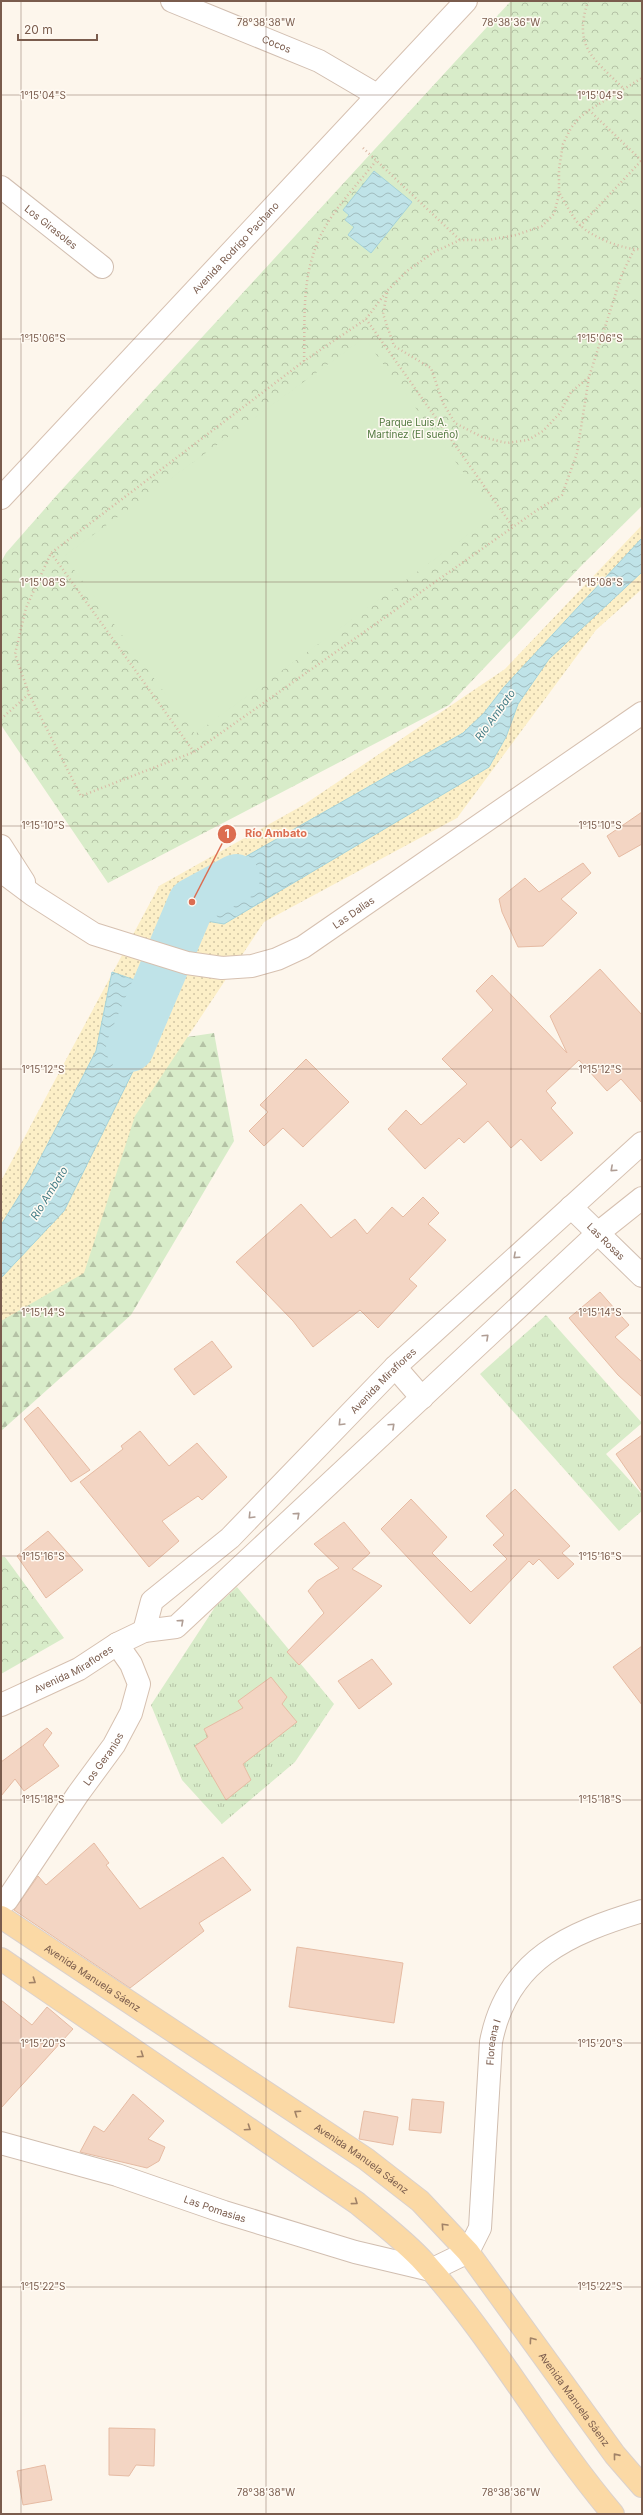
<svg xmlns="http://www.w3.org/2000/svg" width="643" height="2515" font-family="Inter,sans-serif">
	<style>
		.grass { fill: url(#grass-tufts) }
		.forest { fill: url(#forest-firs) }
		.sand { fill: url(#sand-dots) }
		.park { fill: url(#park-crowns) }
		.garden { fill: #d8ecc9 }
		.water { fill: url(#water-waves); stroke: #a5d3da }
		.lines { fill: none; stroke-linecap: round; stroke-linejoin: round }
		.river { stroke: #bfe3e8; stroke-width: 48 }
		.building { fill: #f3d5c3; stroke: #e6bba3 }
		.street-casing { stroke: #d1beb0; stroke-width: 24 }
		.secondary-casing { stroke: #d6c0b0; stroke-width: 24 }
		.primary-casing { stroke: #dad1cd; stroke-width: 24 }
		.path { stroke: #d9b8a5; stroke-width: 2.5; stroke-dasharray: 1 3; stroke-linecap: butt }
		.street { stroke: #fff; stroke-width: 22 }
		.secondary { stroke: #fff; stroke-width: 22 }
		.primary { stroke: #fbd9a5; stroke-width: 22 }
		.oneway { stroke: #af9d94 }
		.oneway2 { stroke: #a18267 }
		.ticks { fill: none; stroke: #7a5c4d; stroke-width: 1; stroke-opacity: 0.45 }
		.labels { text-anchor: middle; stroke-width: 3; stroke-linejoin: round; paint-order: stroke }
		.street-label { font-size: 10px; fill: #7a5c4d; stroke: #fffaf3 }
		.park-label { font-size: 10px; fill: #537a41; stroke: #fffaf3 }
		.water-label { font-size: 11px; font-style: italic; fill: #437c86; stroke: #fffaf3 }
		.ticks-label { font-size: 10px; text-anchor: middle; fill: #7a5c4d; stroke: #fffaf3; stroke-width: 3; stroke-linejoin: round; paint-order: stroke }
		.leader { fill: none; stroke: #dc6d51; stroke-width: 1.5 }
		.callout-dot { fill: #dc6d51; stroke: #fffaf3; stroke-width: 1.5 }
		.mark-label { font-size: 12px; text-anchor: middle; font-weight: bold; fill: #fff }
		.callout-label { font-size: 11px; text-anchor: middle; font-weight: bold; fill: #dc6d51; stroke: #fffaf3; stroke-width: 3; stroke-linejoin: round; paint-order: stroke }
	</style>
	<defs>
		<pattern id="grass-tufts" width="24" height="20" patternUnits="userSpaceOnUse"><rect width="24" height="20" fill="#d8ecc9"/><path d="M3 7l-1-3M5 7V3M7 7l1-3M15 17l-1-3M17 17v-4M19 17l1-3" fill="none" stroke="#b4c2a5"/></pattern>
		<pattern id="forest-firs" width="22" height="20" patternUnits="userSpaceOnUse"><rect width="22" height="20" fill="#d8ecc9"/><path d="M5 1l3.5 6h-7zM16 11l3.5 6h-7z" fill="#b4c2a5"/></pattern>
		<pattern id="sand-dots" width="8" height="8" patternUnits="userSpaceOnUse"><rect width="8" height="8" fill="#fcefc7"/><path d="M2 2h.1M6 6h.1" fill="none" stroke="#d1c5a4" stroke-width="1.8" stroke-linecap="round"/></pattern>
		<pattern id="park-crowns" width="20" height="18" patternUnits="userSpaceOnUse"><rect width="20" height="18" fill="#d8ecc9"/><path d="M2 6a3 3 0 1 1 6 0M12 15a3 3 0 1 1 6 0" fill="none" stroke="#b4c2a5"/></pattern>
		<pattern id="water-waves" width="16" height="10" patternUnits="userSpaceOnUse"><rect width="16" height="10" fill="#bfe3e8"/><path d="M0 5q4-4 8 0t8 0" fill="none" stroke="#a0bbbe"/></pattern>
	</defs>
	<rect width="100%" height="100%" fill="#fdf6ec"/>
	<!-- grass -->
	<path class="grass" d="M 546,1315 L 642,1423 L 606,1454 L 642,1494 L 642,1511 L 619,1531 L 480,1374 Z
		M 237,1587 L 334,1704 L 295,1762 L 222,1824 L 182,1780 L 151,1705 L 215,1607 Z"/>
	<!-- forest -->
	<path class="forest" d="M 214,1033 L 234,1141 L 131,1315 L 1,1431 L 1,1288 L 154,1042 Z"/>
	<!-- sand -->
	<path class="sand" d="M 642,525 L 642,589 L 596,630 L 457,818 L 264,922 L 135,1116 L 84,1273 L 1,1321 L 1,1181 L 159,886 L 305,804 L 505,669 Z"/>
	<!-- park -->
	<path class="park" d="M 511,1 L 642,1 L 642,506 L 582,565 L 449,705 L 108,883 L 1,725 L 1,562 L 6,553 L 57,495 Z
		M 1,1557 L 5,1557 L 64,1638 L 1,1674 Z"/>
	<!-- garden -->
	<path class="garden" d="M 364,338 L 495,515 L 195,734 L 64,556 Z"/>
	<!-- water -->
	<path class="water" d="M 374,171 L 412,202 L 371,253 L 348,235 L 354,227 L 345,220 L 349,215 L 343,210 Z
		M 642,538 L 642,572 L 549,659 L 518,704 L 506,737 L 489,767 L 224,924 L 172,915 L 187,890 L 463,733 L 484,713 L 504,687 Z
		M 112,972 L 163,990 L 146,1045 L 64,1211 L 1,1278 L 1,1225 L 29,1180 L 96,1051 Z"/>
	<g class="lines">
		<!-- river -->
		<path class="river" d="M 130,1048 L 192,902 L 236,878"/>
	</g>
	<!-- building -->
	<path class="building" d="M 642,812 L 642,844 L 619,857 L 607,836 Z
		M 583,863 L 591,873 L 561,899 L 577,913 L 543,946 L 518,947 L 502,912 L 499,899 L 525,878 L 539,892 Z
		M 600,969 L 642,1015 L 642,1103 L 621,1079 L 607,1091 L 579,1060 L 546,1091 L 556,1103 L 551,1108 L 573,1133 L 541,1161 L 521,1139 L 511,1148 L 488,1121 L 464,1143 L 459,1138 L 425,1169 L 388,1129 L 406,1110 L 421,1125 L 467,1084 L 442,1059 L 493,1010 L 476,991 L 492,975 L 567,1053 L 550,1016 Z
		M 306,1059 L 349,1102 L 303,1147 L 283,1128 L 264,1146 L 249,1131 L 268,1112 L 260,1105 Z
		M 423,1197 L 439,1213 L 428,1224 L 446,1240 L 409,1279 L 417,1286 L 378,1328 L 360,1310 L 313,1347 L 293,1321 L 236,1262 L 301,1204 L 331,1238 L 355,1219 L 367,1234 L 392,1207 L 403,1217 Z
		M 600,1292 L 629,1325 L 615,1337 L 642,1362 L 642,1397 L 618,1375 L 569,1318 Z
		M 212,1341 L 232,1367 L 194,1395 L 174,1369 Z
		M 38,1407 L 90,1470 L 71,1482 L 24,1419 Z
		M 140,1431 L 169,1466 L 197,1443 L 227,1477 L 202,1500 L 198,1496 L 162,1521 L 179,1541 L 149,1567 L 80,1482 L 123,1449 L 121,1446 Z
		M 642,1435 L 642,1492 L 616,1454 Z
		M 515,1489 L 570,1546 L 562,1553 L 574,1564 L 558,1579 L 539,1559 L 533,1565 L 529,1561 L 470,1624 L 381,1529 L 411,1499 L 447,1537 L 432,1553 L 471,1592 L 507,1559 L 493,1545 L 504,1535 L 486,1516 Z
		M 344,1522 L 370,1553 L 352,1569 L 382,1586 L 299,1665 L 287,1652 L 324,1613 L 308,1591 L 317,1581 L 339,1568 L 314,1544 Z
		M 48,1531 L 83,1570 L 46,1598 L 17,1556 Z
		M 642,1646 L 642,1705 L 613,1667 Z
		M 372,1659 L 392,1684 L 359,1709 L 338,1681 Z
		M 271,1677 L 287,1697 L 282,1704 L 297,1722 L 243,1764 L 251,1780 L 226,1800 L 195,1746 L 208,1737 L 204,1729 L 243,1708 L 238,1701 Z
		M 47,1728 L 52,1733 L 43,1745 L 59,1766 L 24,1791 L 15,1779 L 1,1796 L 1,1762 Z
		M 94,1843 L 109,1863 L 106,1865 L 140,1909 L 223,1857 L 251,1890 L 199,1923 L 204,1931 L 130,1988 L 14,1910 L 38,1876 L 46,1885 Z
		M 297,1947 L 403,1963 L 394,2023 L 289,2007 Z
		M 1,2000 L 32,2025 L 47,2007 L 73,2029 L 1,2108 Z
		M 133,2094 L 164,2121 L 148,2139 L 165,2147 L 159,2161 L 147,2168 L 80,2152 L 94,2126 L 104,2132 Z
		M 412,2099 L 444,2102 L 441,2133 L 409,2130 Z
		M 364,2111 L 398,2117 L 393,2145 L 359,2139 Z
		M 109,2428 L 155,2429 L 154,2466 L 136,2465 L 129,2476 L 109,2475 Z
		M 45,2465 L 52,2500 L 23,2505 L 17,2471 Z"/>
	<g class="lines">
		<defs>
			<g id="street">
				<path id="s1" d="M 172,1 L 319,61 L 377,95"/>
				<path id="s2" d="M 1,187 L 102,267"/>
				<path id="s3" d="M 571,1207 L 642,1276"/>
				<path id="s4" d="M 1,2143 L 117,2175 L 224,2212 L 355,2252 L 431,2270 L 468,2252 L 480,2228 L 491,2042 C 507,1959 569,1933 642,1911"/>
			</g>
			<g id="secondary">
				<path id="s5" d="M 1,498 L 466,1"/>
				<path d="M 1,846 L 24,882"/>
				<path id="s6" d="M 1,871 L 33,895 L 94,934 L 187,963 L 222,968 L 252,966 L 277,959 L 303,947 L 642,713"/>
				<path d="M 395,1367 L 422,1398"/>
				<path id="s7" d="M 144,1631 L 152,1601 L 230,1538 L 395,1367 L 642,1143"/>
				<path id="s8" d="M 1,1705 L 79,1669 L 117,1644 L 144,1631 L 176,1627 L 598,1233 L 642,1198"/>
				<path id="s9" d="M 1,1904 L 7,1900 L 78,1794 L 114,1745 L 131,1713 L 139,1684 L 131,1664 L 117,1644"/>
			</g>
			<g id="primary">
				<path id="s10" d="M 1,1917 L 366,2159 L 420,2201 L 468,2252 L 615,2455 L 642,2486"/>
				<path d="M 1,1959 L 357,2203 C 380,2222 405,2241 425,2263 C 495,2341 545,2434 613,2514"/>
			</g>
		</defs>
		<!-- street casing -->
		<use href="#street" class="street-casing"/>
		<!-- secondary casing -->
		<use href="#secondary" class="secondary-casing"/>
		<!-- primary casing -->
		<use href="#primary" class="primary-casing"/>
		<!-- path -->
		<path class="path" d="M 588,1 C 573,47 593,58 623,88
			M 589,110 L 642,161
			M 363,148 L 460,240
			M 560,194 C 566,204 572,217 580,225 C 591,237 626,251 642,249
			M 580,226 L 642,160
			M 634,250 L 622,274 L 589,377 L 577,453 L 562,495 L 540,508 L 194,752 L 81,796 L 29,694 L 15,654 L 26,608 L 51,553 L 304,361 L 366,319 L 387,291 L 407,271 L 434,252 L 460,240 L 488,240 L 516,235 L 542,226 L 554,214 L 559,194 L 559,169 L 563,144 L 571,128 L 579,118 L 589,110 L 642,78
			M 387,293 L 383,314 L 394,346 L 431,368 L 443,403 L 455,423 L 482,437 L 507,443 L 528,440 L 543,431 L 559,414 L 571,392 L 589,377
			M 366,319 L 513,527
			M 304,361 C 305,325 302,286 314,252 C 325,217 354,189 376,161
			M 51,553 L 194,752
			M 1,719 L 29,694"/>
		<!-- street -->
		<use href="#street" class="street"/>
		<!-- secondary -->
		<use href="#secondary" class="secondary"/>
		<!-- primary -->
		<use href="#primary" class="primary"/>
	</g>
	<!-- one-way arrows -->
	<defs><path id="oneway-chevron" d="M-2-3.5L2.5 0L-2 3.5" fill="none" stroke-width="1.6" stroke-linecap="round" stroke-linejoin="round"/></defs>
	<g class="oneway">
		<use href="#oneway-chevron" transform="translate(613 1169) rotate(138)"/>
		<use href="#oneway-chevron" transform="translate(516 1256) rotate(138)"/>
		<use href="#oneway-chevron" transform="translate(486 1337) rotate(-43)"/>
		<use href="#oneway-chevron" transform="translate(341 1423) rotate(134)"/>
		<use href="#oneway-chevron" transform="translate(392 1426) rotate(-43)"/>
		<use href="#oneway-chevron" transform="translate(297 1515) rotate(-42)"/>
		<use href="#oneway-chevron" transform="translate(251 1516) rotate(134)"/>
		<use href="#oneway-chevron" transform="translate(181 1622) rotate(-42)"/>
	</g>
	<g class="oneway2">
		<use href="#oneway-chevron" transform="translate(33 1981) rotate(34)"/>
		<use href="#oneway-chevron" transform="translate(141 2055) rotate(34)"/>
		<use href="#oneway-chevron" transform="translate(297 2113) rotate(-146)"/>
		<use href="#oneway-chevron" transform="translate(248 2128) rotate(34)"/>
		<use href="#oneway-chevron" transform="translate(355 2202) rotate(36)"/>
		<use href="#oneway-chevron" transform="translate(444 2226) rotate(-133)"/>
		<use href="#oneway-chevron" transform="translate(532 2340) rotate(-126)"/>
		<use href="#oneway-chevron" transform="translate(616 2456) rotate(-129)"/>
	</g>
	<!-- ticks -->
	<path class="ticks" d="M 21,1 L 21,2514M 266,1 L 266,2514M 511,1 L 511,2514M 1,95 L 642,95M 1,339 L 642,339M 1,582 L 642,582M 1,826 L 642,826M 1,1069 L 642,1069M 1,1313 L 642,1313M 1,1556 L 642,1556M 1,1800 L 642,1800M 1,2043 L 642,2043M 1,2287 L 642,2287"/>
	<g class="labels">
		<!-- street labels -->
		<g class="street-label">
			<text dy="4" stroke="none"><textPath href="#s1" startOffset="113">Cocos</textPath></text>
			<text dy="4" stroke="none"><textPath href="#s2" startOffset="64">Los Girasoles</textPath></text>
			<text dy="4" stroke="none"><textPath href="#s5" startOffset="343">Avenida Rodrigo Pachano</textPath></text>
			<text dy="4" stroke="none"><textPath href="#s6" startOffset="391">Las Dalias</textPath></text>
			<text dy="4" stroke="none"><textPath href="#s3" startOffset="49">Las Rosas</textPath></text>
			<text dy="4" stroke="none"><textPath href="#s7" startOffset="351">Avenida Miraflores</textPath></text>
			<text dy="4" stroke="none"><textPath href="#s8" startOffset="81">Avenida Miraflores</textPath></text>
			<text dy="4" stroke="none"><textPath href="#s9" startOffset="178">Los Geranios</textPath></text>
			<text dy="4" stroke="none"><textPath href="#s10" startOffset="110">Avenida Manuela Sáenz</textPath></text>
			<text dy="4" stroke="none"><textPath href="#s4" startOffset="703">Floreana I</textPath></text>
			<text dy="4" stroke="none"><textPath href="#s10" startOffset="434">Avenida Manuela Sáenz</textPath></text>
			<text dy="4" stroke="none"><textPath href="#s4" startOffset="224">Las Pomasias</textPath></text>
			<text dy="4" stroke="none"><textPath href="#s10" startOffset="758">Avenida Manuela Sáenz</textPath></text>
		</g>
		<!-- park labels -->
		<g class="park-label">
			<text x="413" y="426">Parque Luis A.<tspan x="413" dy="12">Martínez (El sueño)</tspan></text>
		</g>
		<!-- water labels -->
		<g class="water-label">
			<text transform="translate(495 715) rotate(-54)" y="4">Río Ambato</text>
			<text transform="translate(49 1193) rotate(-58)" y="4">Río Ambato</text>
		</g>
	</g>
	<g class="ticks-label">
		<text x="266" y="26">78°38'38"W</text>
		<text x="511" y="26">78°38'36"W</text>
		<text x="43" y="99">1°15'04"S</text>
		<text x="600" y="99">1°15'04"S</text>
		<text x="43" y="342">1°15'06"S</text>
		<text x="600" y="342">1°15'06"S</text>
		<text x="43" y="586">1°15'08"S</text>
		<text x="600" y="586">1°15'08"S</text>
		<text x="43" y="829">1°15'10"S</text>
		<text x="600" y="829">1°15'10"S</text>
		<text x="43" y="1073">1°15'12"S</text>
		<text x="600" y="1073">1°15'12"S</text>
		<text x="43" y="1316">1°15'14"S</text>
		<text x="600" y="1316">1°15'14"S</text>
		<text x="43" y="1560">1°15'16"S</text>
		<text x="600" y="1560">1°15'16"S</text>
		<text x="43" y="1803">1°15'18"S</text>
		<text x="600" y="1803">1°15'18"S</text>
		<text x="43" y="2047">1°15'20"S</text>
		<text x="600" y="2047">1°15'20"S</text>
		<text x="43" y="2290">1°15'22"S</text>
		<text x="600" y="2290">1°15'22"S</text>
		<text x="266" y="2496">78°38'38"W</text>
		<text x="511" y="2496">78°38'36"W</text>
	</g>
	<!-- callouts -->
	<path class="leader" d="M192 902L227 834"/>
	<g class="callout-dot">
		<circle cx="192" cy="902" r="4"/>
		<circle cx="227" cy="834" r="10"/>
	</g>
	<g class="mark-label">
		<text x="227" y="838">1</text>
	</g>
	<g class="callout-label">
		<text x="276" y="837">Río Ambato</text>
	</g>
	<!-- border -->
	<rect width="643" height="2515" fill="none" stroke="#7a5c4d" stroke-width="4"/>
	<!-- scale -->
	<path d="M18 34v6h79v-6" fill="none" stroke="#7a5c4d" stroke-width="2"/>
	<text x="24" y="34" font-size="12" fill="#7a5c4d" stroke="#fffaf3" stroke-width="3" paint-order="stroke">20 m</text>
</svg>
